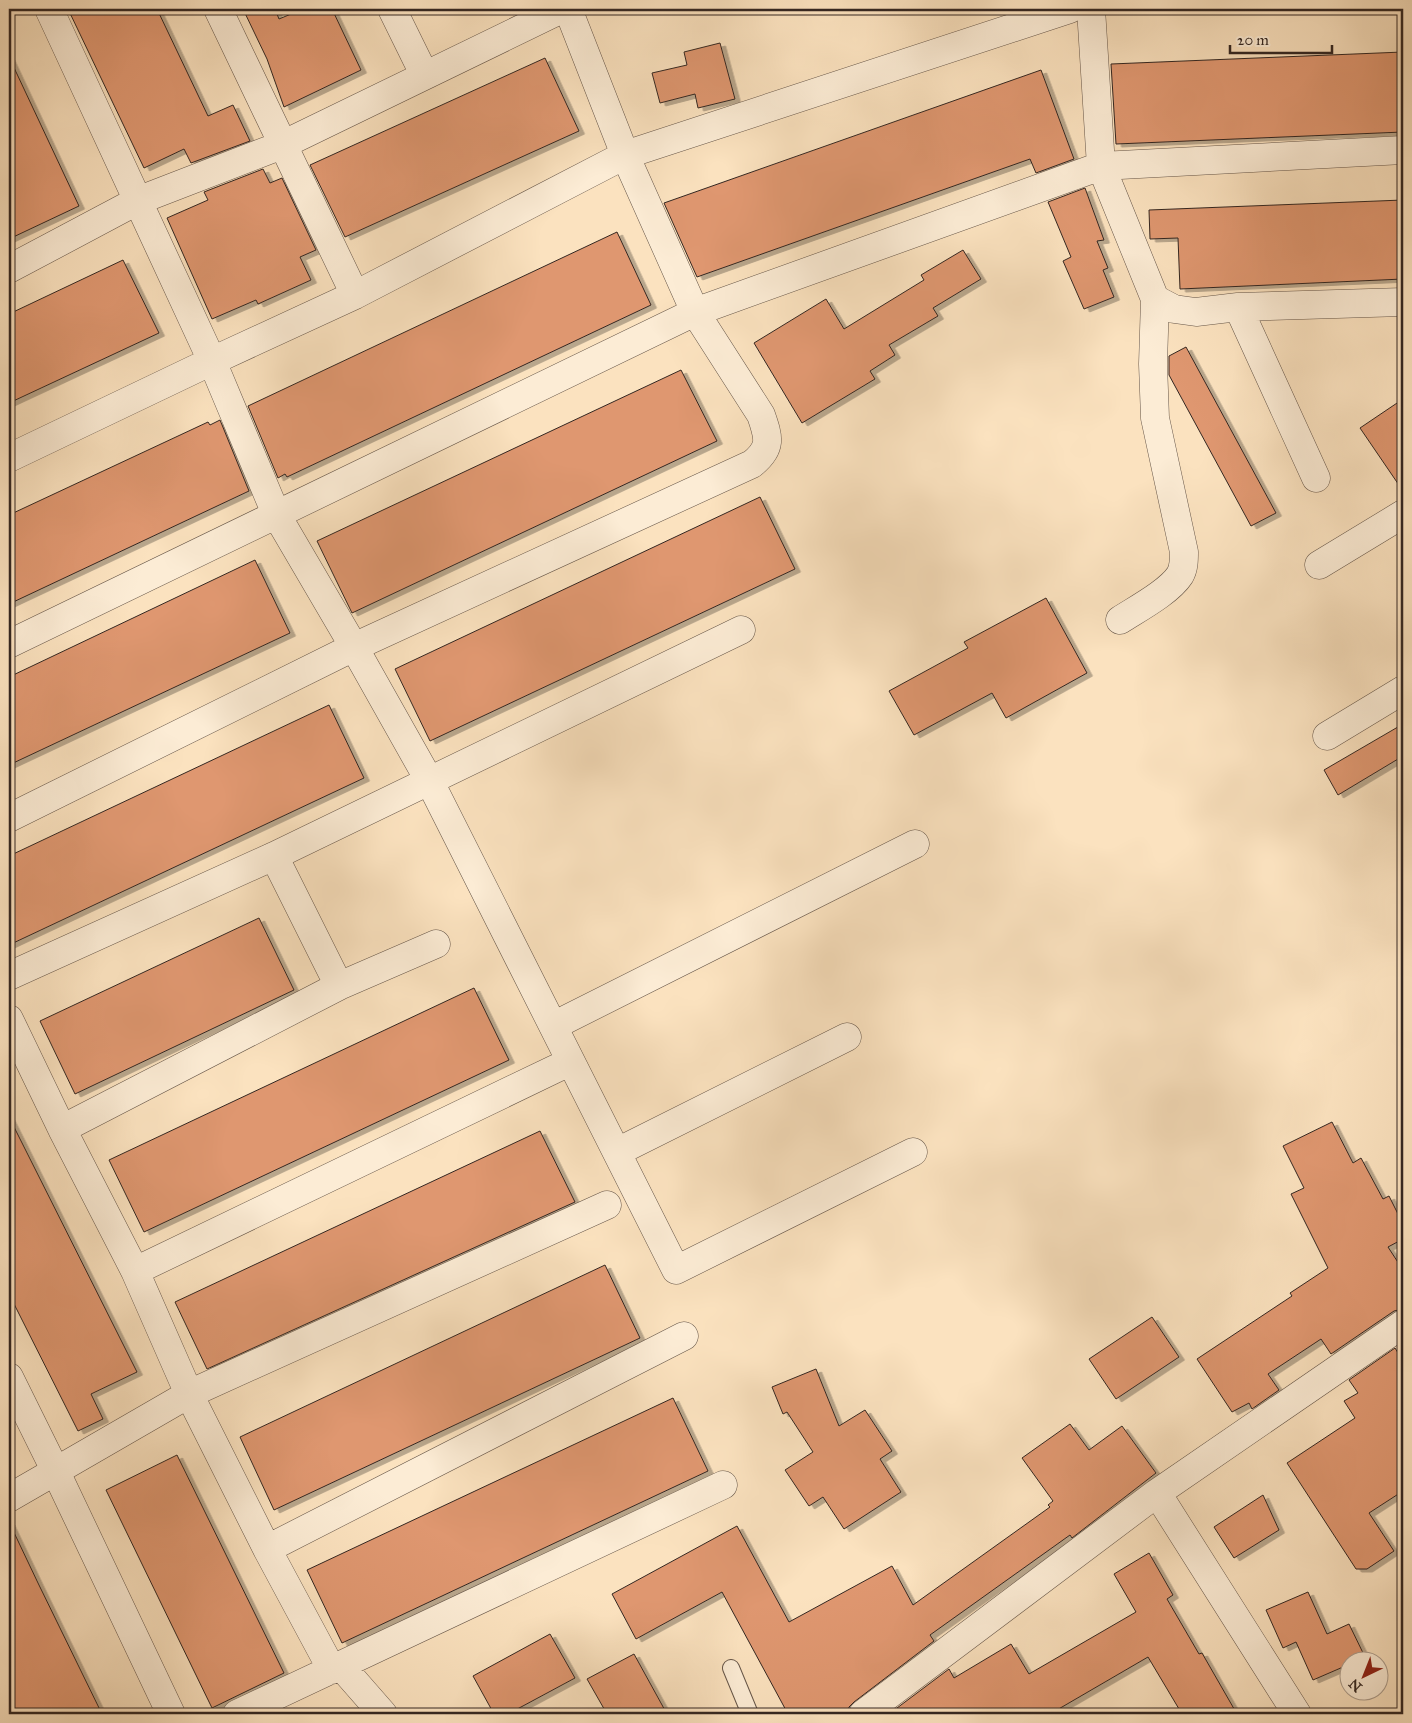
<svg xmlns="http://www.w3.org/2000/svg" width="1412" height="1723" font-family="'IM FELL Great Primer',serif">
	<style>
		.building { fill: #df976f; stroke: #342722; filter: url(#shadow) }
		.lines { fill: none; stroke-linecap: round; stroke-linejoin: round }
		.service-casing { stroke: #665649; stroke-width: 18 }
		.minor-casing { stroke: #665649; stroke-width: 29 }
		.service { stroke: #fcecd5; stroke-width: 16 }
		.minor { stroke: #fcecd5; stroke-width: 28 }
	</style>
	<defs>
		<filter id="shadow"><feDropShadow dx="5.5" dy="3" stdDeviation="0" flood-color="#0004"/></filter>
	</defs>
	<rect width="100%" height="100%" fill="#fbe2bf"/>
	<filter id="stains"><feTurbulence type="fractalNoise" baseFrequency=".004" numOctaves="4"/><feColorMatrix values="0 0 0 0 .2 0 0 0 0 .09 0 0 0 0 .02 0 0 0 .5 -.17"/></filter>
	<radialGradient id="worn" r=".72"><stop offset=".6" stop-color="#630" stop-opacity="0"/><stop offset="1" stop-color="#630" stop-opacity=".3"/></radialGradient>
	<!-- building -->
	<path class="building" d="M 68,9 L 157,9 L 208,116 L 233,105 L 250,141 L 191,163 L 184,149 L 144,168 Z
		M 243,9 L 275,9 L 279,19 L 303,9 L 332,9 L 361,70 L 284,107 L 267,59 Z
		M 720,43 L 735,99 L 698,108 L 695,94 L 660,103 L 652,73 L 687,65 L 684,52 Z
		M 1403,52 L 1403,132 L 1116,144 L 1111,64 Z
		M 9,57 L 79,206 L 9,239 Z
		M 545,58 L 579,131 L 345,237 L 310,165 Z
		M 1041,70 L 1074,159 L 1036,173 L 1030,159 L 697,277 L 664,203 Z
		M 263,169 L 270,183 L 282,178 L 316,250 L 300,257 L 311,280 L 258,304 L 256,300 L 212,319 L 167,218 L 208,200 L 204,192 Z
		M 1085,188 L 1104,240 L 1097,241 L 1108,268 L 1103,270 L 1114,297 L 1084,309 L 1063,261 L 1071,257 L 1048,202 Z
		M 1403,200 L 1403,279 L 1180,289 L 1178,238 L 1150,239 L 1149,210 Z
		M 617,232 L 651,305 L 287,477 L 285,474 L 278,478 L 248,406 Z
		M 963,250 L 981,279 L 933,308 L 938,316 L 889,345 L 895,355 L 870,371 L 875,379 L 802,423 L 754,343 L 826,299 L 844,329 L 924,280 L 921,275 Z
		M 123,260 L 159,333 L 9,403 L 9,314 Z
		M 1186,347 L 1276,513 L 1251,526 L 1169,375 L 1169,356 Z
		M 681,370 L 717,441 L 352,613 L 317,541 Z
		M 1403,399 L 1403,491 L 1360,428 Z
		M 220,420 L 249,491 L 9,604 L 9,515 L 208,422 L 210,425 Z
		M 760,497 L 795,569 L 430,741 L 395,669 Z
		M 255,560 L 290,633 L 9,765 L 9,677 Z
		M 1046,598 L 1087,673 L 1006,718 L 992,693 L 914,735 L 889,691 L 968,648 L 964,642 Z
		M 329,705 L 364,778 L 9,945 L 9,856 Z
		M 1403,724 L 1403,756 L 1338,795 L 1324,770 Z
		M 259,918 L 294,990 L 75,1094 L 40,1021 Z
		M 474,988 L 509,1060 L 144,1232 L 109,1160 Z
		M 9,1117 L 137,1372 L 91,1394 L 103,1419 L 78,1431 L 9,1294 Z
		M 1332,1122 L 1353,1163 L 1361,1158 L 1383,1199 L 1389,1196 L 1403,1224 L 1403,1239 L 1388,1247 L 1403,1270 L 1403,1309 L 1394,1311 L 1331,1354 L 1321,1339 L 1268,1374 L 1279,1390 L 1252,1409 L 1249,1403 L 1232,1412 L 1197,1359 L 1292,1296 L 1290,1293 L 1328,1268 L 1291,1194 L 1304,1188 L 1283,1146 Z
		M 540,1131 L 575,1202 L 207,1369 L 175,1302 Z
		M 605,1265 L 640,1338 L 274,1510 L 240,1437 Z
		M 1152,1317 L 1179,1357 L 1116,1399 L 1089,1359 Z
		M 1395,1348 L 1403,1361 L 1403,1491 L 1369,1513 L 1394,1551 L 1367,1569 L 1356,1569 L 1287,1463 L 1355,1418 L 1344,1401 L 1358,1393 L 1349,1380 Z
		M 816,1369 L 839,1426 L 865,1410 L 892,1451 L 880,1459 L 901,1492 L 844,1529 L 823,1497 L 809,1506 L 785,1470 L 813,1452 L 787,1412 L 783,1414 L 772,1387 Z
		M 673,1398 L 708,1471 L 342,1643 L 307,1570 Z
		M 1070,1424 L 1089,1450 L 1122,1426 L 1156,1473 L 1072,1538 L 1070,1535 L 930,1635 L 934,1641 L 854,1702 L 849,1707 L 848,1714 L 788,1714 L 722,1592 L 636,1639 L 612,1594 L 737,1526 L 789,1622 L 892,1566 L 913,1605 L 1050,1507 L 1048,1505 L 1053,1501 L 1022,1458 Z
		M 177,1455 L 284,1673 L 212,1708 L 106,1490 Z
		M 1263,1495 L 1279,1530 L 1234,1558 L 1214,1527 Z
		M 9,1522 L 38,1583 L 102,1714 L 9,1714 Z
		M 1149,1553 L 1173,1595 L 1167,1599 L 1199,1654 L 1202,1653 L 1237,1714 L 1182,1714 L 1148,1657 L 1050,1714 L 889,1714 L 949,1669 L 954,1678 L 1011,1644 L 1029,1674 L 1136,1612 L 1114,1574 Z
		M 1308,1592 L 1327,1634 L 1349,1624 L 1365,1657 L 1357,1660 L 1350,1660 L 1350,1664 L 1313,1680 L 1296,1642 L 1283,1648 L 1266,1610 Z
		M 550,1634 L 575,1678 L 508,1714 L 494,1714 L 473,1676 Z
		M 634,1654 L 667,1714 L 607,1714 L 587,1679 Z"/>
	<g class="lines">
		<defs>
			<path id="service" d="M 731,1668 L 750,1714"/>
			<path id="minor" d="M 49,9 L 212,361 L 276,514 L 354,647 L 430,782 L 676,1270 L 913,1152
				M 218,9 L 355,295
				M 392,9 L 424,74
				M 1091,9 L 1101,166 L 1155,299 L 1174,309 L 1196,312 L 1238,307 L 1403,302
				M 9,269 L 137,201 L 282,145 L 562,9
				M 1238,307 L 1316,478
				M 9,458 L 212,361 L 355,295 L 625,155 L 1070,9
				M 1319,565 L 1403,514
				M 1120,620 C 1137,609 1169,592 1180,575 C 1184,568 1184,560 1184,552 L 1155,418 L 1153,364 L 1155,299
				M 9,644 L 695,312 L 1101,166 L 1403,150
				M 1327,736 L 1403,690
				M 9,818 L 354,647 L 752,464 C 772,448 769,438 761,415 L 695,312 L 625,155 L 568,9
				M 274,856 L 339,986
				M 9,976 L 274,856 L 741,630
				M 9,1019 L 62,1129 L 135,1271 L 189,1394 L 267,1549 L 332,1670
				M 553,1026 L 915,844
				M 62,1129 L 339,986 L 436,944
				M 617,1152 L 847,1037
				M 135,1271 L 557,1068
				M 9,1377 L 56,1472 L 171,1714
				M 1157,1493 L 1297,1714
				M 9,1498 L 189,1394 L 607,1205
				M 267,1549 L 684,1336
				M 341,1666 L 383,1714
				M 237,1714 L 723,1485
				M 863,1714 L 1157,1493 L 1403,1324"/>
		</defs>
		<!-- service casing -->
		<use href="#service" class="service-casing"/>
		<!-- minor casing -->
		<use href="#minor" class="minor-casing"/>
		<!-- service -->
		<use href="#service" class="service"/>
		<!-- minor -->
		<use href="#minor" class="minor"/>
	</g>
	<!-- margin -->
	<rect width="1412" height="1723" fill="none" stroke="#fbe2bf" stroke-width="30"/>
	<rect x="10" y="10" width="1392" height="1703" fill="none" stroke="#342722" stroke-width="2.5"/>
	<rect x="15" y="15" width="1382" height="1693" fill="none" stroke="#342722"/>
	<!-- north arrow -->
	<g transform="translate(1364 1676) rotate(223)"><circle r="24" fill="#fcecd5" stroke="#ac9d8d"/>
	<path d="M0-4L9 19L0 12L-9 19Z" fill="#8f2418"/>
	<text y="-8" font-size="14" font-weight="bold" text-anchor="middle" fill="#342722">N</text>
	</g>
	<!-- scale -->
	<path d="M1230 45v8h102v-8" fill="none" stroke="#342722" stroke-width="2.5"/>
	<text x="1237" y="45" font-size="15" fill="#342722" stroke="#fcecd5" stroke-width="4" paint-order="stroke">20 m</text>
	<rect width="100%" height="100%" filter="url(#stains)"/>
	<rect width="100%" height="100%" fill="url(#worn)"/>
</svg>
